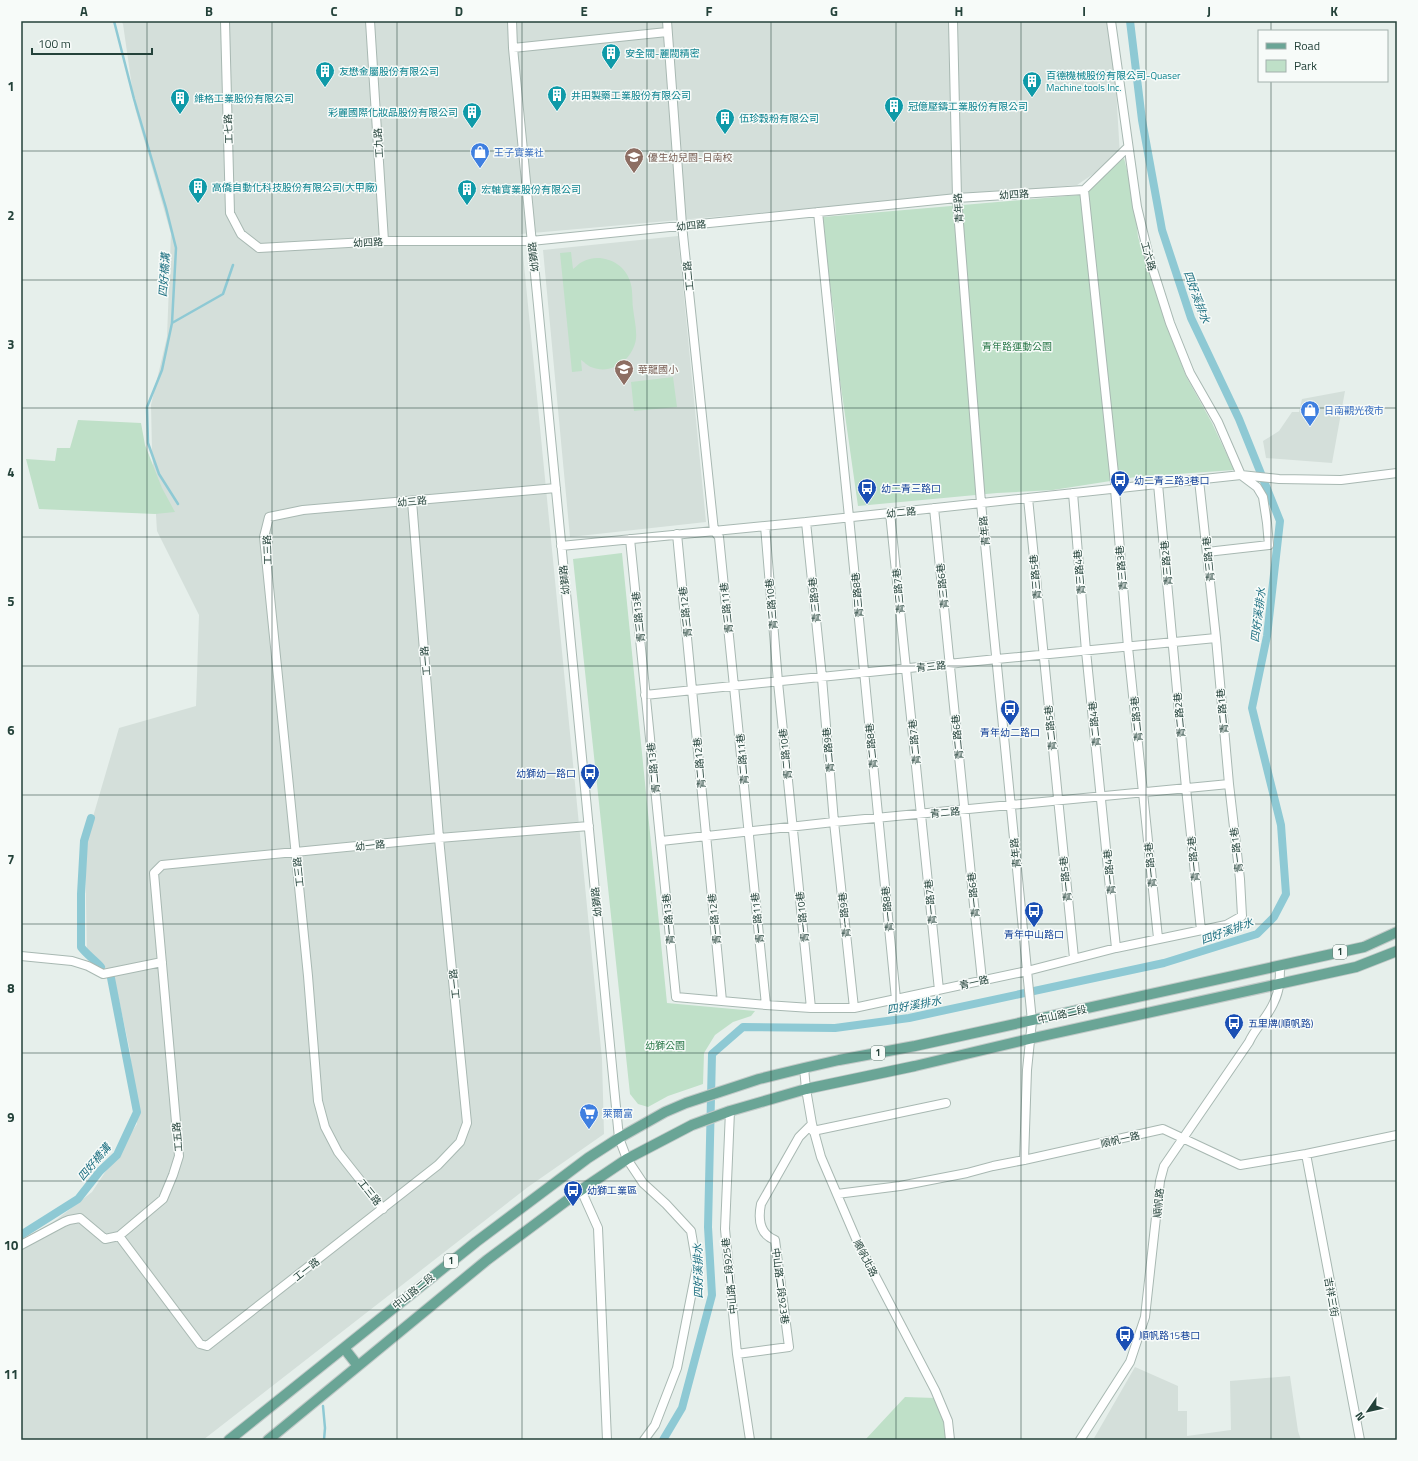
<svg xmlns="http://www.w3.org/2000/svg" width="1418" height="1461" font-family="'Titillium Web','Noto Sans TC',sans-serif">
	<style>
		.built { fill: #d4dfda }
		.green { fill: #bfe0c8 }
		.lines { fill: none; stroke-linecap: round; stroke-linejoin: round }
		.stream { stroke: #8ec9d4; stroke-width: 2.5 }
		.canal { stroke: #8ec9d4; stroke-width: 8 }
		.minor-casing { stroke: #a8b8b2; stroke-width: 10 }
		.major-casing { stroke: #c2cac8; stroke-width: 12 }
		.minor { stroke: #fff; stroke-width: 8 }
		.major { stroke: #6aa596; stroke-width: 10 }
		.grid { fill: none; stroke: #24423a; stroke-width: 1; stroke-opacity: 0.55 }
		.labels { text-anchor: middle; stroke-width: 3; stroke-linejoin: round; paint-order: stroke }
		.shield { fill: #f7fbf9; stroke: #637a73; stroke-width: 1 }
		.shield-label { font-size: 9px; font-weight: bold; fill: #24423a }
		.culture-label { font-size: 10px; fill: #0d838f; stroke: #f7fbf9; text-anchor: start }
		.street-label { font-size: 10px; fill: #24423a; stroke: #f7fbf9 }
		.shop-label { font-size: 10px; fill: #366cbe; stroke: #f7fbf9; text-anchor: start }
		.education-label { font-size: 10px; fill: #785e54; stroke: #f7fbf9; text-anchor: start }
		.park-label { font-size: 10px; fill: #2d7a4b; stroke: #f7fbf9 }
		.transit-label { font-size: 10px; fill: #164399; stroke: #f7fbf9; text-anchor: start }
		.water-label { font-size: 11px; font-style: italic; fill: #1c6f80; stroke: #f7fbf9 }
		.neatline { fill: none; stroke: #24423a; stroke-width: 1.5 }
		.grid-label { font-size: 13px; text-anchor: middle; font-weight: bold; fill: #24423a }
	</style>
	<rect width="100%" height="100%" fill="#e6efeb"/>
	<!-- built -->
	<path class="built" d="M 121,21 L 1112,21 L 1120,156 L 1077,185 L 521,234 L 602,1059 L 604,1134 L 528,1187 L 203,1440 L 21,1440 L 21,1247 L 92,1192 L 137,1124 L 130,1051 L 114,977 L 87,956 L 85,844 L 119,728 L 196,706 L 199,615 L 157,531 L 152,450 L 151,405 L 167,337 L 171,234 L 135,108 L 123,24 Z
		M 678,236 L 706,522 L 570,537 L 543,250 Z
		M 1345,391 L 1332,463 L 1266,458 L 1263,441 L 1279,431 L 1292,412 L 1299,412 L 1302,399 Z
		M 1135,1367 L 1178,1386 L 1178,1411 L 1187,1411 L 1187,1436 L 1231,1430 L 1230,1381 L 1290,1376 L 1298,1431 L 1301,1440 L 1093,1440 Z"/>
	<!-- green -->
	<path class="green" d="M 1124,158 L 1134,199 L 1138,237 L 1168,329 L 1186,376 L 1212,423 L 1234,470 L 1136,477 L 1053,490 L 997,493 L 858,506 L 838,366 L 835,321 L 828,270 L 823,217 L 1079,195 L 1084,190 Z
		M 571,252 L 573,269 C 576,267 579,263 582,262 C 600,252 624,262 630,281 C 633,289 632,300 633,308 C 634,318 637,329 636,339 C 633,359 612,376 591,367 C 588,366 584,362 581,360 L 582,371 L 572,372 L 560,253 Z
		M 673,377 L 677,407 L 634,411 L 631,382 Z
		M 78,420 L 141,423 L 145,445 L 162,488 L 175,512 L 155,514 L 39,509 L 26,459 L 55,461 L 57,448 L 70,448 Z
		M 622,553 L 667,1003 L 755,1011 L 751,1016 L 733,1022 L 715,1035 L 704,1053 L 703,1084 L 668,1096 L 648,1107 L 638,1104 L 630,1094 L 573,559 Z
		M 905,1397 L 935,1398 L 945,1422 L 947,1440 L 865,1440 Z"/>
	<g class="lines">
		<!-- stream -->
		<path class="stream" d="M 114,21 L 134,99 L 166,208 L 176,248 L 172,323 L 162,370 L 147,407 L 148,443 L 159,474 L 178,504
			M 172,323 L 223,294 L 233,265
			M 323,1406 L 325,1428 L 324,1440"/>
		<!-- canal -->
		<path class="canal" d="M 91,818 L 84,841 L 81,894 L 81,947 C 87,955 95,960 101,967
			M 21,1235 L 78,1199 L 100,1171 L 117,1155 L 137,1112 L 111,978
			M 663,1440 L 682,1408 L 712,1295 L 708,1227 L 712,1054 L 743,1027 L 835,1028 L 909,1018 L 1164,963 L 1257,934 L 1274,917 L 1286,894 L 1281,825 L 1252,708 L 1267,636 L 1280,521 L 1239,419 L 1191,318 L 1162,230 L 1142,120 L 1130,21"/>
		<defs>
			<path id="minor" d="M 225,21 L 230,213 L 241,234 L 259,248 L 384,241 L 531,241 L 957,198 L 1084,190 L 1128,147
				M 370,21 L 384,241
				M 512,21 L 513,48 L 619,1138 L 627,1159 L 643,1183 L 666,1204 L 691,1231 L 697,1266 L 677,1368 L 655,1425 L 644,1440
				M 667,21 L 682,225 L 714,531 L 719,537 L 766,1005
				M 953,21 L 957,198 L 981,503 L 1032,1021 L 1027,1070 L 1024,1160
				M 1111,21 L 1137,207 L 1149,257 L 1170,323 L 1190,373 L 1218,422 L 1241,475 L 1257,487 L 1263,497 L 1267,523 L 1269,545 L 1207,552
				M 513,48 L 667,32
				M 1084,190 L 1115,483 L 1115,489 L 1128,647 L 1158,938
				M 818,212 L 849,517 L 896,999
				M 1158,484 L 1186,788 L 1201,930
				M 1073,493 L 1086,651 L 1116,948
				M 1028,498 L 1074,958
				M 412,501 L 439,838 L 467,1123 L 460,1142 L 438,1165 L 207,1346 L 200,1344 L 119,1236 L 163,1199 L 173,1175 L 179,1156 L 154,873 L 162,865 L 439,838 L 589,826
				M 934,508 C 950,666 965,823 982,980
				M 890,513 L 939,990
				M 806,522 L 822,678 L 834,822 L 854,1008
				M 765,526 L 778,682 L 811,1008
				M 677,534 L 722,1001
				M 630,539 L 676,997 L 766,1005 L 811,1008 L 854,1008 L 1027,971 L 1116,948 L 1226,925 L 1242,916 L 1240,879 L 1229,784 L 1216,638 L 1199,480
				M 561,546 L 806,522 L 1241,475 L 1279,479 L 1341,480 L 1397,473
				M 645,695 L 997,659 L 1216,638
				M 661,841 L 834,822 L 1229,784
				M 21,956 L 72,961 L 88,966 L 103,974 L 162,962
				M 804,1068 L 806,1089 L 812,1124 L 821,1157 L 857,1241 L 935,1390 L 948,1421 L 950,1440
				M 730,1111 L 725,1229 L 737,1354 L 750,1440
				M 813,1131 L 946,1103
				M 1306,1154 L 1360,1440
				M 581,1190 L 598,1228 L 607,1440
				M 837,1194 L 900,1186 L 967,1173 L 993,1166 L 1024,1160 L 1163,1129 L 1240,1165 L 1306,1154 L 1397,1135
				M 383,1209 L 338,1152 L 325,1127 L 318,1101 L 308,976 L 264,537 L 269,517 L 303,510 L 556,488
				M 21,1245 L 64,1222 L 69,1220 L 80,1218 L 105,1239 L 119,1236
				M 737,1354 L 789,1347 L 775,1240 C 759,1234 758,1219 761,1204 L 799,1137 L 812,1124
				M 1080,1440 L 1130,1362 L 1145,1317 L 1160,1181 L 1164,1166 L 1249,1042 C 1255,1028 1268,1017 1274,1002 C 1280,990 1280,978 1280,965"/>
			<path id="major" d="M 344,1348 L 358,1366
				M 229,1440 L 476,1242 L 588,1158 L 619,1138 L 665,1112 L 686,1103 L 759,1079 L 804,1068 L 839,1060 L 915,1046 L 1364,947 L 1397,932
				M 268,1440 L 487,1260 L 581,1190 L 627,1159 L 692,1125 L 730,1111 L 806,1089 L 915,1066 L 1029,1039 L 1356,967 L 1397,951"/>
		</defs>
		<!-- minor casing -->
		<use href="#minor" class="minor-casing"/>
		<!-- major casing -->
		<use href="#major" class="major-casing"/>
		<!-- minor -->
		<use href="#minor" class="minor"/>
		<!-- major -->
		<use href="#major" class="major"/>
	</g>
	<!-- grid -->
	<path class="grid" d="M 147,21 L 147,1440M 272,21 L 272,1440M 397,21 L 397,1440M 522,21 L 522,1440M 647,21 L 647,1440M 771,21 L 771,1440M 896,21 L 896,1440M 1021,21 L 1021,1440M 1146,21 L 1146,1440M 1271,21 L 1271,31M 1271,81 L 1271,1440M 21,151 L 1397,151M 21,280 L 1397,280M 21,408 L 1397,408M 21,537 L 1397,537M 21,666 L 1397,666M 21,795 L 1397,795M 21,924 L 1397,924M 21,1053 L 1397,1053M 21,1181 L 1397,1181M 21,1310 L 1397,1310"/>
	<!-- icons -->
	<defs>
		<symbol id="building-pin" viewBox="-11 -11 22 30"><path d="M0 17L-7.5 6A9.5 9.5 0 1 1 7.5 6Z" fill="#0f9aa8" stroke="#f7fbf9"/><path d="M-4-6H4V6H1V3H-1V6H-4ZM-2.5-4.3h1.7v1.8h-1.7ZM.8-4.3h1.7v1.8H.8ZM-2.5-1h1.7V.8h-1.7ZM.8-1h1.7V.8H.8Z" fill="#fff"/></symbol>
		<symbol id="shop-pin" viewBox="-11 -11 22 30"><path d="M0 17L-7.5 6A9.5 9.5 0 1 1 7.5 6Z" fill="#3f7fe0" stroke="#f7fbf9"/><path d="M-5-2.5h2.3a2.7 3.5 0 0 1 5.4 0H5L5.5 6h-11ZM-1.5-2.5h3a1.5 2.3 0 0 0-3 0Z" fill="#fff"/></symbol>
		<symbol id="school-pin" viewBox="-11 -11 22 30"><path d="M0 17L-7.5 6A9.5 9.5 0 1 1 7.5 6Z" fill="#8d6e63" stroke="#f7fbf9"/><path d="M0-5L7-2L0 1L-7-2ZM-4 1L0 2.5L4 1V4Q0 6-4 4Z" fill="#fff"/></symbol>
		<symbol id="bus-pin" viewBox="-11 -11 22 30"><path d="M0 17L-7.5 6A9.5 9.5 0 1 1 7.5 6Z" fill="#1a4fb4" stroke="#f7fbf9"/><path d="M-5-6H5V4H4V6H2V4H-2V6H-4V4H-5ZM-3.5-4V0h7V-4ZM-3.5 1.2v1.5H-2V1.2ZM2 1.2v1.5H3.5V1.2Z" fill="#fff"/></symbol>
		<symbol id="supermarket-pin" viewBox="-11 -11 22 30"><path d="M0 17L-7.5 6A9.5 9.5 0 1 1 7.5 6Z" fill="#3f7fe0" stroke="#f7fbf9"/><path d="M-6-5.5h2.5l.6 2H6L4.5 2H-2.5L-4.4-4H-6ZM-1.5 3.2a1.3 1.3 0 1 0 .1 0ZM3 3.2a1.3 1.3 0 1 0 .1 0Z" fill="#fff"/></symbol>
	</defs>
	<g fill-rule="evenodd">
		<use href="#building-pin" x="600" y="42" width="22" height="30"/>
		<use href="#building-pin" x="314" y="60" width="22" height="30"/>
		<use href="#building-pin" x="1021" y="70" width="22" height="30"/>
		<use href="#building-pin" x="546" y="84" width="22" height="30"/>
		<use href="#building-pin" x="169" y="87" width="22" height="30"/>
		<use href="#building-pin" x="883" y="95" width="22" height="30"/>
		<use href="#building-pin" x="461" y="101" width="22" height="30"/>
		<use href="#building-pin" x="714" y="107" width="22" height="30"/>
		<use href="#shop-pin" x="469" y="141" width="22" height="30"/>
		<use href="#school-pin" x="623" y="146" width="22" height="30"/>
		<use href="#building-pin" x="187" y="176" width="22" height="30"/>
		<use href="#building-pin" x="456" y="178" width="22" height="30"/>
		<use href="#school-pin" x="613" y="358" width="22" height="30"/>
		<use href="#shop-pin" x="1299" y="399" width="22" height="30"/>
		<use href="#bus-pin" x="1109" y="469" width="22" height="30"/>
		<use href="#bus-pin" x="856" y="477" width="22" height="30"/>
		<use href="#bus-pin" x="999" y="698" width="22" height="30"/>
		<use href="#bus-pin" x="579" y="762" width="22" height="30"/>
		<use href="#bus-pin" x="1023" y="900" width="22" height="30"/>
		<use href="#bus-pin" x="1223" y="1012" width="22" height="30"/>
		<use href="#supermarket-pin" x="578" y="1102" width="22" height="30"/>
		<use href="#bus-pin" x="562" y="1179" width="22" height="30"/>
		<use href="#bus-pin" x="1114" y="1324" width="22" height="30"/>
	</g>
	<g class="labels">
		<!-- shield labels -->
		<g class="shield">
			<rect x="1333" y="945" width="14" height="14" rx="3"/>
			<rect x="871" y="1046" width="14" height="14" rx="3"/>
			<rect x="444" y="1254" width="14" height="14" rx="3"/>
		</g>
		<g class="shield-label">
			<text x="1340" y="955">1</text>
			<text x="878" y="1056">1</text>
			<text x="451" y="1264">1</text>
		</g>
		<!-- culture labels -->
		<g class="culture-label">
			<text x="625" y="57">安全閥-麗閥精密</text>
			<text x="339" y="75">友懋金屬股份有限公司</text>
			<text x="1046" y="79">百德機械股份有限公司-Quaser<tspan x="1046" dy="12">Machine tools Inc.</tspan></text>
			<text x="571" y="99">井田製藥工業股份有限公司</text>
			<text x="194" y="102">維格工業股份有限公司</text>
			<text x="908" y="110">冠億壓鑄工業股份有限公司</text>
			<text x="458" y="116" text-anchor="end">彩麗國際化妝品股份有限公司</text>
			<text x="739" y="122">伍珍穀粉有限公司</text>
			<text x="212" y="191">高僑自動化科技股份有限公司(大甲廠)</text>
			<text x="481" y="193">宏軸實業股份有限公司</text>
		</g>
		<!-- street labels -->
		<g class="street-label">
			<text transform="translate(228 129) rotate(-92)" y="4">工七路</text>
			<text transform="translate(378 143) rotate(-94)" y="4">工九路</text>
			<text transform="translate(1014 194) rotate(-4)" y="4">幼四路</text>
			<text transform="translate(958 208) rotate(-94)" y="4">青年路</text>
			<text transform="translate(691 225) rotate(-6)" y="4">幼四路</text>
			<text transform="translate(368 242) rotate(-3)" y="4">幼四路</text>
			<text transform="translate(1149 256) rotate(74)" y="4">工六路</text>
			<text transform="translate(533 257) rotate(-96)" y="4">幼獅路</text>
			<text transform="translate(688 276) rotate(-96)" y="4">工二路</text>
			<text transform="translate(412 501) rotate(-5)" y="4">幼三路</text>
			<text transform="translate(901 512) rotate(-6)" y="4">幼二路</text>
			<text transform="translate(984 531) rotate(-96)" y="4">青年路</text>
			<text transform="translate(267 550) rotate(-92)" y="4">工三路</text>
			<text transform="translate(1208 559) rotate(-96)" y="4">青三路1巷</text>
			<text transform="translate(1166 563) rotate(-95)" y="4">青三路2巷</text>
			<text transform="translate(1121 568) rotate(-95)" y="4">青三路3巷</text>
			<text transform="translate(1079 572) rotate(-95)" y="4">青三路4巷</text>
			<text transform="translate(1035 577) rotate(-95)" y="4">青三路5巷</text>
			<text transform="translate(564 580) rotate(-95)" y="4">幼獅路</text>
			<text transform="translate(942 586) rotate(-96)" y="4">青三路6巷</text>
			<text transform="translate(898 591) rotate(-96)" y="4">青三路7巷</text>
			<text transform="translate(857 595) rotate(-95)" y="4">青三路8巷</text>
			<text transform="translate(814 600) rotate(-96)" y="4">青三路9巷</text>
			<text transform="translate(771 604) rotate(-95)" y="4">青三路10巷</text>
			<text transform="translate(726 608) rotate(-96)" y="4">青三路11巷</text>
			<text transform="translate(685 612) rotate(-96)" y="4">青三路12巷</text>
			<text transform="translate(638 617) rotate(-96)" y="4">青三路13巷</text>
			<text transform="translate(425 661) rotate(-95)" y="4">工一路</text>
			<text transform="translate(931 666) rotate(-6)" y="4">青三路</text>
			<text transform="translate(1222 711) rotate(-95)" y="4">青二路1巷</text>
			<text transform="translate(1179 715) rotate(-95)" y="4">青二路2巷</text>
			<text transform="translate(1136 719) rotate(-96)" y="4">青二路3巷</text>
			<text transform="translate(1094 724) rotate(-96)" y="4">青二路4巷</text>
			<text transform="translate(1050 728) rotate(-96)" y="4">青二路5巷</text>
			<text transform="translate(957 737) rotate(-95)" y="4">青二路6巷</text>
			<text transform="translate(914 742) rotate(-96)" y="4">青二路7巷</text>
			<text transform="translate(871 746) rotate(-96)" y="4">青二路8巷</text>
			<text transform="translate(828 750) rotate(-95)" y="4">青二路9巷</text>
			<text transform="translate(785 754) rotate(-96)" y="4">青二路10巷</text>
			<text transform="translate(742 759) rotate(-95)" y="4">青二路11巷</text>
			<text transform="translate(699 763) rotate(-95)" y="4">青二路12巷</text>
			<text transform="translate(653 768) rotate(-96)" y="4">青二路13巷</text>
			<text transform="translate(945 812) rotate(-6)" y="4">青二路</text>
			<text transform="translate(370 845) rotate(-6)" y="4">幼一路</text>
			<text transform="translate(1236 850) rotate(-97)" y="4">青一路1巷</text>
			<text transform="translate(1015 853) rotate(-96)" y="4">青年路</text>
			<text transform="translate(1193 859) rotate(-96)" y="4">青一路2巷</text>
			<text transform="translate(1150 865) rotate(-96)" y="4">青一路3巷</text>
			<text transform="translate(298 872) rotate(-96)" y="4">工三路</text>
			<text transform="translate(1109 872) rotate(-96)" y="4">青一路4巷</text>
			<text transform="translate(1065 879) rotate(-96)" y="4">青一路5巷</text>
			<text transform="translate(973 895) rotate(-96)" y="4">青一路6巷</text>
			<text transform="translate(596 902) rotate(-96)" y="4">幼獅路</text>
			<text transform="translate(930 902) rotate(-96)" y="4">青一路7巷</text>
			<text transform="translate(887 909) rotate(-96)" y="4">青一路8巷</text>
			<text transform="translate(844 915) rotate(-96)" y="4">青一路9巷</text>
			<text transform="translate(802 917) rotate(-96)" y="4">青一路10巷</text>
			<text transform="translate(757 918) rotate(-96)" y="4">青一路11巷</text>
			<text transform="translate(668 919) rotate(-95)" y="4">青一路13巷</text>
			<text transform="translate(714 919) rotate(-96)" y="4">青一路12巷</text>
			<text transform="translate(974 982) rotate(-13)" y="4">青一路</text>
			<text transform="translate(454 984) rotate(-96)" y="4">工一路</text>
			<text transform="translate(1062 1014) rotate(-13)" y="4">中山路二段</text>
			<text transform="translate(177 1137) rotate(-95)" y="4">工五路</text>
			<text transform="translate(1120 1139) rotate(-13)" y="4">順帆一路</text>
			<text transform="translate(370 1192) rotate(52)" y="4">工三路</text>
			<text transform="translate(1158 1203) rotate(-84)" y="4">順帆路</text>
			<text transform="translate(866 1258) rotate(63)" y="4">順帆北路</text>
			<text transform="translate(306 1269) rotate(-38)" y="4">工一路</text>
			<text transform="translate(729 1276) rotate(-96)" y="4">中山路二段925巷</text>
			<text transform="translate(781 1286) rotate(83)" y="4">中山路二段923巷</text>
			<text transform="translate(413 1291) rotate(-39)" y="4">中山路二段</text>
			<text transform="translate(1332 1297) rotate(80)" y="4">吉祥三街</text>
		</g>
		<!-- shop labels -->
		<g class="shop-label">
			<text x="494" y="156">王子實業社</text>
			<text x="1324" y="414">日南觀光夜市</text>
			<text x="603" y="1117">萊爾富</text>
		</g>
		<!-- education labels -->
		<g class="education-label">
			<text x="648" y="161">優生幼兒園-日南校</text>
			<text x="638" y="373">華龍國小</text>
		</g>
		<!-- park labels -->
		<g class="park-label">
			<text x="1017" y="350">青年路運動公園</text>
			<text x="665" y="1049">幼獅公園</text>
		</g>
		<!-- transit labels -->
		<g class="transit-label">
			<text x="1134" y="484">幼二青三路3巷口</text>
			<text x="881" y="492">幼二青三路口</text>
			<text x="1010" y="736" text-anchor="middle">青年幼二路口</text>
			<text x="576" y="777" text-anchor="end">幼獅幼一路口</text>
			<text x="1034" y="938" text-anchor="middle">青年中山路口</text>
			<text x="1248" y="1027">五里牌(順帆路)</text>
			<text x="587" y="1194">幼獅工業區</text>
			<text x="1139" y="1339">順帆路15巷口</text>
		</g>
		<!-- water labels -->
		<g class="water-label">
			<text transform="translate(164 275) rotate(-86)" y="4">四好橋溝</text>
			<text transform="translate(1197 297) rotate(70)" y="4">四好溪排水</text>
			<text transform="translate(1258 615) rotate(-83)" y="4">四好溪排水</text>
			<text transform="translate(1227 931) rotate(-20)" y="4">四好溪排水</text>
			<text transform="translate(914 1005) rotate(-10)" y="4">四好溪排水</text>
			<text transform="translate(94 1162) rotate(-50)" y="4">四好橋溝</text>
			<text transform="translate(698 1271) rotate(-91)" y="4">四好溪排水</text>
		</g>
	</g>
	<!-- border -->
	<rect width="1418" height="1461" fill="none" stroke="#f7fbf9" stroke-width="44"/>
	<!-- legend -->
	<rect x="1258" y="30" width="130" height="52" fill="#f7fbf9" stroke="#a3b1ad"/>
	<rect x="1266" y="43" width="20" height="6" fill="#6aa596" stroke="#a3b1ad"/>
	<text x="1294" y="50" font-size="12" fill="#24423a">Road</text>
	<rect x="1266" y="60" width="20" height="12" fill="#bfe0c8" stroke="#a3b1ad"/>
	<text x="1294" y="70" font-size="12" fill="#24423a">Park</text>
	<!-- north arrow -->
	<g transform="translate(1368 1411) rotate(236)" stroke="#f7fbf9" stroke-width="3" paint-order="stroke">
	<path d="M0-3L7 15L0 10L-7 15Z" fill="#24423a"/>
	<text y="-6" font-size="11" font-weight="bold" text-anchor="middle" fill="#24423a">N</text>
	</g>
	<!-- scale -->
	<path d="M32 48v6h120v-6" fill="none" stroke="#24423a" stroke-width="2"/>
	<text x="38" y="48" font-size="12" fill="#24423a" stroke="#f7fbf9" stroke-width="3" paint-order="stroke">100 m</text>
	<rect x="22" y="22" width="1374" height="1417" class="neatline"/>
	<g class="grid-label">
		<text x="84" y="16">A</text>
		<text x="209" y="16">B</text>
		<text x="334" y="16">C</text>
		<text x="459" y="16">D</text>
		<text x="584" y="16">E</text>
		<text x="709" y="16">F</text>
		<text x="834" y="16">G</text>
		<text x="959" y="16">H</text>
		<text x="1084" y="16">I</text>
		<text x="1209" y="16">J</text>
		<text x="1334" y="16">K</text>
		<text x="11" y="91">1</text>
		<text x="11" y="220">2</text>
		<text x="11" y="349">3</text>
		<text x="11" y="477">4</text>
		<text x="11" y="606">5</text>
		<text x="11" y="735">6</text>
		<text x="11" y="864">7</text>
		<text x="11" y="993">8</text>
		<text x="11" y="1122">9</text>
		<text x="11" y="1250">10</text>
		<text x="11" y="1379">11</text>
	</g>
</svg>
